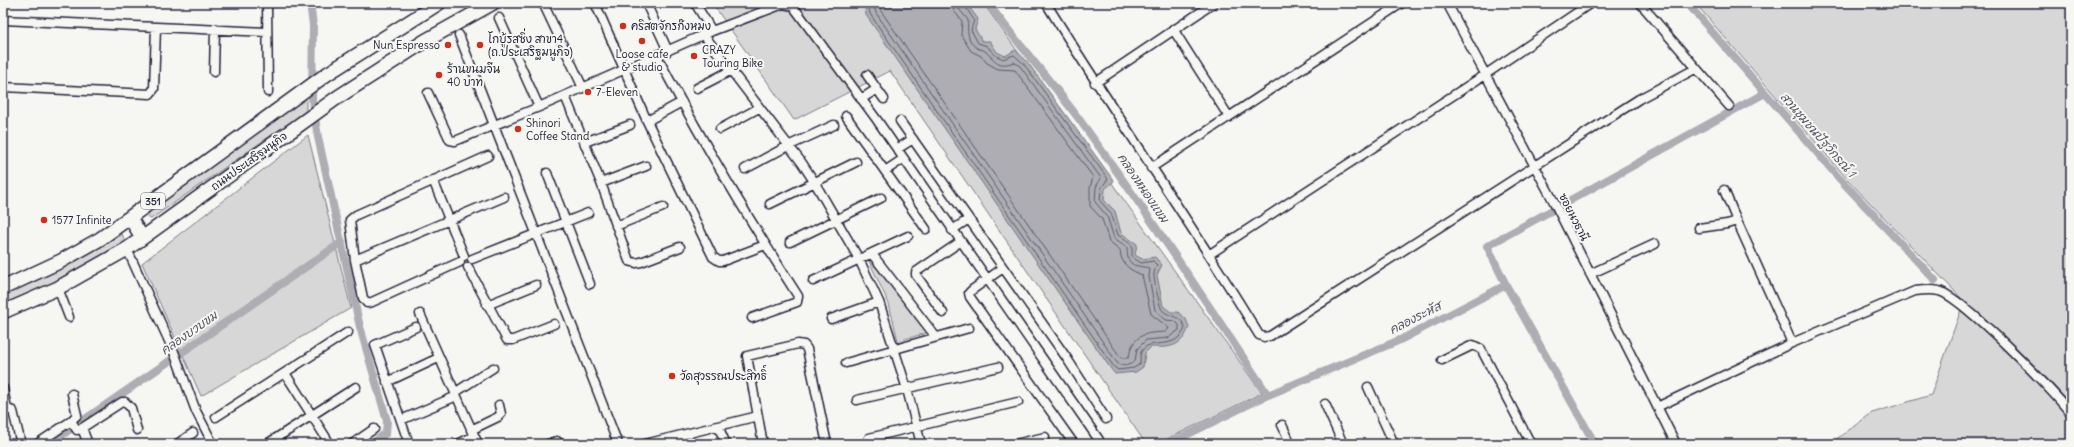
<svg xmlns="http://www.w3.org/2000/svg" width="2074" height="447" font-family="Delius,'Playpen Sans Thai',sans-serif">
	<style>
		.green { fill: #d7d7d7; stroke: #7c7c89 }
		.water { fill: #adadb3; stroke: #757583 }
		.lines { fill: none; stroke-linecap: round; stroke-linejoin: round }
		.shore { stroke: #5a5a6b; stroke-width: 1 }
		.canal { stroke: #adadb3; stroke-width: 8 }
		.minor-casing { stroke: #22223b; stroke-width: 11 }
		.primary-casing { stroke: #22223b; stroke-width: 16 }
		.minor { stroke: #f6f6f2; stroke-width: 8 }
		.primary { stroke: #f6f6f2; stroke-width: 13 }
		.poi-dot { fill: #c8321e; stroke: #f6f6f2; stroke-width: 1.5 }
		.labels { text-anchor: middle; stroke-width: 4; stroke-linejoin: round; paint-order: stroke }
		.shield { fill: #f6f6f2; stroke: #626272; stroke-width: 1 }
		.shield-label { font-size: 10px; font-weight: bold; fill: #22223b }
		.poi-label { font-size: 11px; fill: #22223b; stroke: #f6f6f2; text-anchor: start }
		.street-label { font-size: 11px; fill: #22223b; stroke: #f6f6f2 }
		.water-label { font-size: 12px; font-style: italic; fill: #535365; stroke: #f6f6f2 }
	</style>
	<rect width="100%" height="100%" fill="#f6f6f2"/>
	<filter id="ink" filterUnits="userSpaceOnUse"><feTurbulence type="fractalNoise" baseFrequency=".025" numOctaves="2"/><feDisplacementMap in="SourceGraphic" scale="8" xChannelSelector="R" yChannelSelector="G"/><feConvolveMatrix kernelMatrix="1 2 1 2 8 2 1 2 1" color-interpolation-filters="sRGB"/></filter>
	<g filter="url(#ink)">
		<!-- green -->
		<path class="green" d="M 712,3 L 983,3 L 1262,393 L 1157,444 L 1146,444 L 890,71 L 794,120 Z
			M 1695,3 L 2071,3 L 2071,444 L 1832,444 L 1831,443 L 1872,413 L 1931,395 L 1964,301 L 1847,179 Z
			M 306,97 L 306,111 L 151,219 L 147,217 L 151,209 Z
			M 308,135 L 351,308 L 201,396 L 142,263 Z
			M 122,234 L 124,239 L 119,245 L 75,274 L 3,306 L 3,294 L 50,274 Z
			M 869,261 L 883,274 L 930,332 L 898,341 L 889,304 Z"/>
		<!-- water -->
		<path class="water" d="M 864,3 L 966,3 L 978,19 L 975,29 L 982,41 L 990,41 L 997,52 L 1005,56 L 1015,50 L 1026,60 L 1114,181 L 1105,189 L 1104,200 L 1115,211 L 1121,233 L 1137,244 L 1135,255 L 1142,259 L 1155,257 L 1162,265 L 1157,275 L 1163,306 L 1171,312 L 1178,312 L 1186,319 L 1189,327 C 1182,347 1170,348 1151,347 L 1145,353 L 1143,367 L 1136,372 L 1115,374 L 1111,369 L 866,15 Z"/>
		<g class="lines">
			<!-- shore -->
			<path class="shore" d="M 868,3 L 870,14 L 1114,367 L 1118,370 L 1134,368 L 1140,364 C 1140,360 1140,355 1141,352 C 1149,336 1175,353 1185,328 C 1182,315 1170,318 1162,310 C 1160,308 1153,278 1154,274 C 1154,271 1156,268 1157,265 L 1153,261 L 1141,263 L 1132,257 L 1132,245 L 1118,235 L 1111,213 L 1100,201 L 1101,188 L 1108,179 L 1023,63 L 1014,55 L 1003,59 L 995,55 L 987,46 L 978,43 L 971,30 L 974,20 L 963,3
				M 873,3 L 876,13 L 1118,364 C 1123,367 1131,365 1135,361 L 1137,349 L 1146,340 L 1168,338 L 1179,330 L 1179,325 L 1175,321 L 1166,320 L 1155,310 L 1149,277 L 1150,268 C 1133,265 1127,267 1127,247 L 1114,238 L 1107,216 L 1095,202 L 1096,187 L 1101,178 L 1020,66 L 1014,62 C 998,68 996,61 985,51 C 983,49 980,50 977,48 C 967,42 967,30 968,20 L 959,9 L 958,3
				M 880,3 L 881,11 L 1121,358 L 1128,358 C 1130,355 1130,350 1132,346 C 1139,332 1152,333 1166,332 L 1169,328 L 1151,314 L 1142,275 C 1130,270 1121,265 1120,250 L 1109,241 L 1102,219 L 1090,206 L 1090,188 L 1093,177 L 1015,70 L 998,69 L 987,63 L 981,56 L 971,51 L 961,35 L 962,21 L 954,11 L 952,3"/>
			<!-- canal -->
			<path class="canal" d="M 310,3 L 313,25 L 312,100 L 318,137 L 360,327 L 387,421 L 386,433 L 372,444
				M 988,3 C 1016,42 1048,77 1076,115 C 1143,206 1205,300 1268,395
				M 1687,3 L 1839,178 L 1935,280
				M 1506,285 L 1487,246 L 1765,93
				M 49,444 L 342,242
				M 1168,444 L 1268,395 L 1400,340 L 1506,285 L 1595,444"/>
			<defs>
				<path id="minor" d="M 267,3 L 268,92
					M 543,3 L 583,88
					M 595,3 L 647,121 L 713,257 L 719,261 L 723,261 L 765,245
					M 646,3 L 668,51
					M 695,3 L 712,31
					M 1046,3 C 1115,115 1191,222 1259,335 L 1264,337 L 1270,336 L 1639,99 L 1695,69
					M 1447,3 L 1554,202 L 1676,444
					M 1640,3 L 1729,106
					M 499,18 L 539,107
					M 3,20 L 267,32
					M 1173,29 L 1229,117
					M 459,35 L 618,444
					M 704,35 L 802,163 L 815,183 L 859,259 L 879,302 L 907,389 L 921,444
					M 657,56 C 700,138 748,218 798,296 L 797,302 L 752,318
					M 214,72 L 215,29
					M 867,75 L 884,99
					M 1095,83 L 1214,3
					M 3,87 L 150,94 L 154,89 L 156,27
					M 697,88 L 730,71
					M 428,93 L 449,138 L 450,140 L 455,141 L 539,107 L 712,31 L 783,4 L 793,6 L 877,120 L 1099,440
					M 565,96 L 601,183 L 629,261 L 636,263 L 641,262 L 680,247
					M 861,99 L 877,89
					M 846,116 L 926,229
					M 647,121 L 682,102
					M 900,121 L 1066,357 L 1106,419
					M 720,129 L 759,108
					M 585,142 L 630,125
					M 897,149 L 913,139
					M 1151,168 L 1402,3
					M 745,169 L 788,146 L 834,125
					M 885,171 L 903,159
					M 547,173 L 590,284
					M 433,180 L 464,256
					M 601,183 L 646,166
					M 1724,190 L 1737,221
					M 770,204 L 856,162
					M 616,226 L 663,207
					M 1699,228 L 1727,224 L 1737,221 L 1792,343
					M 952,230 L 969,219
					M 790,242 L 881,198
					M 127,249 L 174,352 L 196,411 L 213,444
					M 872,254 L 936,337
					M 1210,254 L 1486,74 L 1591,3
					M 472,259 L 588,213
					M 355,260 L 504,197
					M 460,262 L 372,302 L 367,303 L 363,298 L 355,260 L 350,220 L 356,215 L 488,156
					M 468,267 L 507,340 L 513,340 L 554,324
					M 1003,268 L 972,290 L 969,293 L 970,297 L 1074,444
					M 1590,274 L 1655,244
					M 813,281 L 908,236
					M 58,288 L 69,317
					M 487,305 L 536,285
					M 943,313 L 916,275 L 916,272 L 960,242
					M 420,314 L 478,444
					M 831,319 L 879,302
					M 1442,360 L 1473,345 L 1481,349 L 1531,444
					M 846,363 L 969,328
					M 285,373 L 330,444
					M 387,382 L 434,360
					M 1368,387 L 1394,444
					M 3,388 L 7,409 L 13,411 L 21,444
					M 456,392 L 493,368
					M 857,400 L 998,367
					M 1325,404 L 1343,444
					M 1657,407 L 1792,343 L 1915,291 C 1923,290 1931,289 1939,291 C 1963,298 2054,391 2071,414
					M 216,417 L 348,332
					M 401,420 L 452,398
					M 71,421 L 77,415 L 72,394
					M 1282,425 L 1291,444
					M 718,426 L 726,444
					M 82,428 L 122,402 L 125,402 L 131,408 L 137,430
					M 471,430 L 498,417 L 501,414 L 499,405
					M 869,438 L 1018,402
					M 37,444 L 71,421 L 77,430 L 82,428 L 88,444
					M 177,444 L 193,433
					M 267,444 L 356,387
					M 352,444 L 374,429
					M 409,444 L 375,345 L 416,327
					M 458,444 L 468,439
					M 548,444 L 557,441 L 560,444
					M 645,444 L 758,416
					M 763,444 L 747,356 L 798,344 L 804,345 L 807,349 L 827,444
					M 1015,444 L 1045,437"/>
				<path id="primary" d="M 130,218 L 142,237
					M 3,288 L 61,261 L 100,239 L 327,74 L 439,3
					M 3,312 L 58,288 L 127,249 L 338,97 L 425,41 L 493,3"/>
			</defs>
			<!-- minor casing -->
			<use href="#minor" class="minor-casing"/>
			<!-- primary casing -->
			<use href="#primary" class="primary-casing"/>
			<!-- minor -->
			<use href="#minor" class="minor"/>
			<!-- primary -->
			<use href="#primary" class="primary"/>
		</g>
	</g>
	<!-- markers -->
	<g class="poi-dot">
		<circle cx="623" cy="26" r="4"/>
		<circle cx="642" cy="41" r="4"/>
		<circle cx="448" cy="45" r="4"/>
		<circle cx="480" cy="45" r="4"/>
		<circle cx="694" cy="56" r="4"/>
		<circle cx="439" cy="75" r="4"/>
		<circle cx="588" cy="92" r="4"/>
		<circle cx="518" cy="129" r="4"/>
		<circle cx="44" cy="220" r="4"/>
		<circle cx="672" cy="376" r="4"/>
	</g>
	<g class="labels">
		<!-- shield labels -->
		<rect class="shield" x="141" y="193" width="24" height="16" rx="3"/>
		<g class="shield-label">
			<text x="153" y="205">351</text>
		</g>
		<!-- poi labels -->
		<g class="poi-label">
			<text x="631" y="30">คริสตจักรก๊งหมง</text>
			<text x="488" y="43">โกบู้รสซิ่ง สาขา4<tspan x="488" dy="13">(ถ.ประเสริฐมนูกิจ)</tspan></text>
			<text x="440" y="49" text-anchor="end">Nun Espresso</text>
			<text x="702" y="54">CRAZY<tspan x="702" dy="13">Touring Bike</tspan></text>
			<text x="642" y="58" text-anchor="middle">Loose cafe<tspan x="642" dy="13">&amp; studio</tspan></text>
			<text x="447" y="73">ร้านขนมจีน<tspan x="447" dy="13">40 บาท</tspan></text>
			<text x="596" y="96">7-Eleven</text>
			<text x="526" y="127">Shinori<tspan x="526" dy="13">Coffee Stand</tspan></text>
			<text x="52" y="224">1577 Infinite</text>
			<text x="680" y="380">วัดสุวรรณประสิทธิ์</text>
		</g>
		<!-- street labels -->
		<g class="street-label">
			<text transform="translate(249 161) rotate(-36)" y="4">ถนนประเสริฐมนูกิจ</text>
			<text transform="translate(1574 217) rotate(63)" y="4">ซอยนวธานี</text>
		</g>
		<!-- water labels -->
		<g class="water-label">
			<text transform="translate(1818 135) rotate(49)" y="4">สวนชุมชนปัฐวิกรณ์ 1</text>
			<text transform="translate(1143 188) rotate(56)" y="4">คลองหนองแขม</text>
			<text transform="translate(1415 318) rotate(-27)" y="4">คลองระหัส</text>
			<text transform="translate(189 333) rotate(-35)" y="4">คลองบวบขม</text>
		</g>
	</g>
	<!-- margin -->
	<rect width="2074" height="447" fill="none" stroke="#f6f6f2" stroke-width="16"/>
	<rect x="8" y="8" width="2058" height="431" fill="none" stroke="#22223b" stroke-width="1.5" filter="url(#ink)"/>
</svg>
